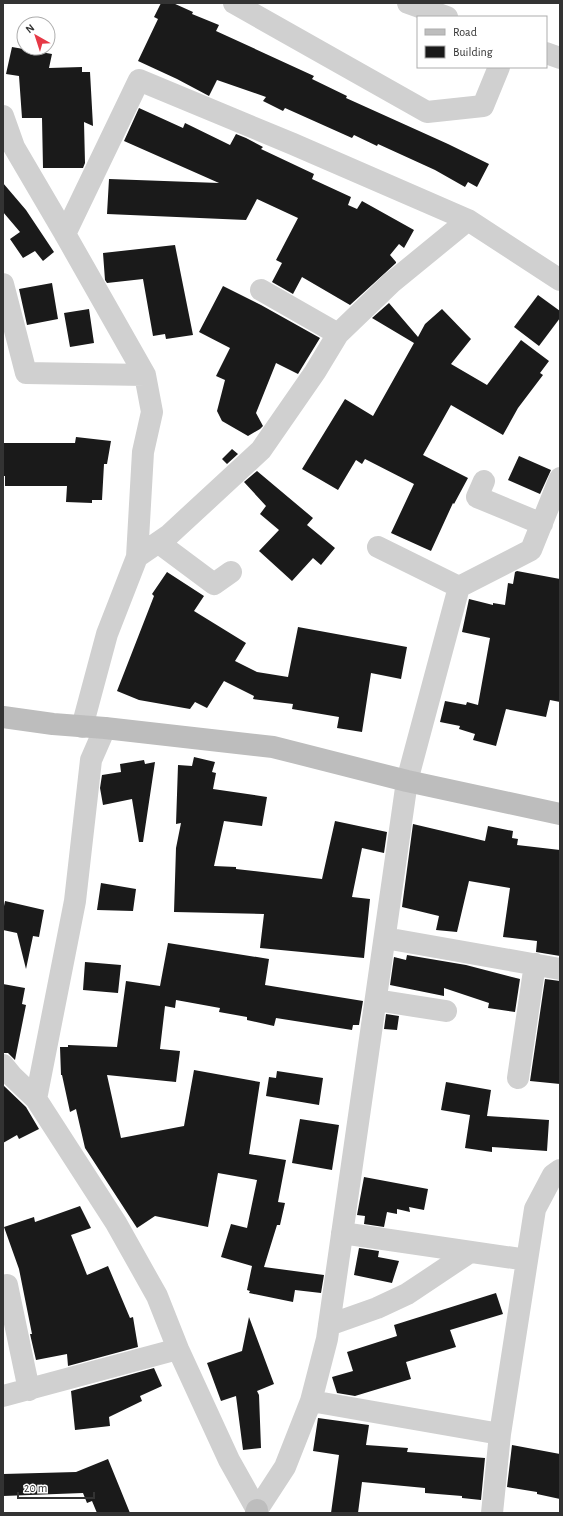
<svg xmlns="http://www.w3.org/2000/svg" width="563" height="1516" font-family="'Alegreya Sans',sans-serif">
	<style>
		.building { fill: #1a1a1a }
		.lines { fill: none; stroke-linecap: round; stroke-linejoin: round }
		.street { stroke: #d0d0d0; stroke-width: 22 }
		.secondary { stroke: #bdbdbd; stroke-width: 22 }
	</style>
	<rect width="100%" height="100%" fill="#fff"/>
	<!-- building -->
	<path class="building" d="M 161,3 L 173,3 L 193,12 L 192,14 L 219,25 L 216,31 L 314,76 L 312,79 L 347,96 L 346,98 L 448,144 L 489,164 L 477,187 L 468,182 L 465,187 L 435,170 L 378,144 L 377,146 L 354,135 L 352,138 L 285,108 L 283,111 L 263,101 L 266,97 L 217,80 L 209,96 L 177,79 L 138,61 L 158,19 L 154,17 Z
		M 12,47 L 52,54 L 49,68 L 82,67 L 82,72 L 90,72 L 93,126 L 84,122 L 85,163 L 83,168 L 43,168 L 42,118 L 22,118 L 19,76 L 6,74 Z
		M 139,108 L 183,128 L 185,123 L 230,145 L 236,134 L 246,138 L 263,147 L 261,149 L 314,174 L 312,179 L 351,197 L 348,205 L 357,209 L 362,201 L 414,230 L 404,248 L 399,244 L 390,255 L 396,262 L 396,263 L 350,305 L 302,277 L 293,294 L 272,282 L 282,263 L 276,260 L 298,218 L 257,199 L 246,220 L 107,214 L 109,179 L 219,183 L 124,141 Z
		M 3,183 L 26,210 L 54,252 L 43,261 L 35,251 L 23,258 L 10,239 L 20,232 L 3,212 Z
		M 175,245 L 193,335 L 166,339 L 165,334 L 153,336 L 143,279 L 107,283 L 105,280 L 103,253 Z
		M 52,283 L 58,319 L 27,325 L 19,289 Z
		M 223,286 L 261,305 L 320,338 L 298,374 L 276,363 L 256,413 L 263,426 L 260,429 L 248,436 L 222,421 L 217,411 L 225,380 L 216,376 L 230,348 L 199,332 Z
		M 538,295 L 560,311 L 560,318 L 539,346 L 514,327 Z
		M 389,303 L 418,337 L 425,324 L 442,309 L 471,339 L 451,364 L 487,385 L 521,340 L 549,361 L 540,373 L 543,375 L 518,408 L 503,435 L 451,405 L 423,455 L 468,478 L 454,504 L 453,503 L 431,551 L 391,533 L 414,484 L 365,459 L 362,464 L 356,460 L 338,490 L 302,469 L 345,399 L 373,416 L 414,343 L 372,318 Z
		M 89,309 L 94,343 L 70,347 L 64,313 Z
		M 76,437 L 111,441 L 107,464 L 104,464 L 102,500 L 92,500 L 92,503 L 66,502 L 67,486 L 5,486 L 5,476 L 3,476 L 3,443 L 75,443 Z
		M 232,449 L 238,454 L 227,464 L 222,459 Z
		M 519,456 L 551,470 L 540,494 L 508,480 Z
		M 257,471 L 313,518 L 307,525 L 335,548 L 321,565 L 313,558 L 292,581 L 259,551 L 279,530 L 260,514 L 266,506 L 244,482 Z
		M 517,571 L 560,579 L 560,702 L 550,700 L 546,717 L 506,709 L 496,746 L 473,740 L 475,734 L 459,729 L 460,726 L 440,722 L 445,701 L 466,705 L 467,702 L 478,705 L 490,638 L 462,632 L 469,599 L 493,605 L 493,603 L 505,605 L 508,583 L 513,584 L 515,572 Z
		M 167,572 L 204,596 L 194,611 L 246,643 L 235,661 L 257,672 L 288,677 L 298,627 L 407,647 L 401,679 L 371,673 L 362,732 L 337,728 L 339,717 L 292,709 L 293,704 L 253,699 L 254,696 L 224,681 L 207,708 L 195,702 L 190,709 L 139,700 L 117,691 L 154,596 L 152,594 Z
		M 194,757 L 215,762 L 212,772 L 216,773 L 213,789 L 267,797 L 262,826 L 224,821 L 214,866 L 236,867 L 236,869 L 322,879 L 335,821 L 387,832 L 384,853 L 362,848 L 352,897 L 370,899 L 364,958 L 260,948 L 264,914 L 174,912 L 176,848 L 181,823 L 176,824 L 178,765 L 192,766 Z
		M 144,760 L 145,764 L 155,762 L 143,842 L 139,842 L 132,799 L 103,805 L 100,788 L 102,775 L 121,772 L 120,764 Z
		M 413,824 L 485,841 L 488,826 L 513,831 L 512,838 L 518,839 L 517,845 L 560,850 L 560,956 L 536,952 L 537,941 L 503,937 L 510,888 L 469,881 L 457,932 L 436,930 L 439,916 L 402,907 Z
		M 101,883 L 136,889 L 133,911 L 97,910 Z
		M 5,901 L 44,910 L 39,937 L 33,936 L 26,969 L 17,933 L 3,930 L 3,911 Z
		M 168,943 L 269,959 L 265,985 L 363,1001 L 359,1025 L 353,1025 L 352,1030 L 276,1018 L 274,1026 L 247,1020 L 247,1017 L 219,1012 L 220,1008 L 176,1000 L 175,1008 L 165,1006 L 160,1049 L 180,1051 L 176,1082 L 107,1075 L 121,1138 L 184,1126 L 194,1070 L 260,1082 L 249,1154 L 286,1160 L 278,1202 L 285,1203 L 280,1225 L 277,1225 L 264,1267 L 324,1275 L 321,1293 L 295,1290 L 293,1302 L 249,1293 L 250,1291 L 247,1290 L 252,1266 L 221,1257 L 231,1224 L 247,1228 L 257,1180 L 218,1173 L 208,1227 L 155,1216 L 137,1228 L 85,1148 L 76,1109 L 70,1112 L 62,1075 L 61,1075 L 60,1047 L 68,1047 L 68,1045 L 117,1047 L 126,981 L 160,986 Z
		M 407,955 L 466,965 L 520,979 L 515,1012 L 488,1008 L 489,1003 L 444,988 L 444,996 L 390,985 L 394,957 L 406,960 Z
		M 85,962 L 121,965 L 118,993 L 83,990 Z
		M 545,979 L 560,981 L 560,1084 L 530,1081 Z
		M 3,984 L 25,988 L 22,1004 L 26,1005 L 15,1060 L 8,1053 L 3,1053 Z
		M 386,1014 L 399,1016 L 397,1030 L 384,1029 Z
		M 277,1071 L 323,1078 L 319,1105 L 266,1096 L 269,1077 L 276,1078 Z
		M 446,1082 L 491,1090 L 487,1116 L 549,1120 L 547,1151 L 492,1147 L 492,1152 L 465,1148 L 470,1115 L 441,1110 Z
		M 3,1085 L 26,1107 L 39,1129 L 19,1139 L 17,1135 L 3,1143 Z
		M 300,1119 L 339,1125 L 332,1170 L 292,1163 Z
		M 364,1177 L 428,1189 L 424,1210 L 409,1207 L 410,1212 L 397,1209 L 397,1214 L 387,1212 L 384,1227 L 364,1224 L 365,1216 L 357,1215 Z
		M 80,1206 L 91,1228 L 71,1235 L 87,1275 L 108,1266 L 130,1318 L 133,1317 L 138,1347 L 68,1366 L 67,1354 L 36,1360 L 30,1334 L 32,1334 L 19,1269 L 4,1227 L 34,1217 L 35,1222 Z
		M 359,1248 L 379,1251 L 378,1257 L 399,1261 L 392,1283 L 354,1275 Z
		M 496,1293 L 503,1314 L 450,1330 L 456,1347 L 406,1362 L 411,1379 L 355,1396 L 337,1393 L 332,1377 L 353,1371 L 347,1352 L 397,1336 L 394,1325 Z
		M 249,1317 L 274,1384 L 257,1391 L 259,1395 L 261,1448 L 243,1450 L 236,1396 L 221,1401 L 207,1363 L 242,1351 Z
		M 154,1368 L 162,1386 L 140,1396 L 142,1401 L 109,1417 L 110,1426 L 75,1430 L 71,1391 Z
		M 318,1418 L 369,1425 L 366,1445 L 408,1448 L 407,1452 L 485,1458 L 481,1500 L 462,1498 L 462,1496 L 425,1493 L 425,1488 L 362,1482 L 358,1513 L 331,1513 L 339,1455 L 313,1451 Z
		M 512,1445 L 560,1454 L 560,1499 L 537,1494 L 537,1492 L 507,1487 Z
		M 108,1459 L 130,1513 L 97,1513 L 92,1501 L 87,1503 L 83,1493 L 3,1496 L 3,1474 L 76,1472 Z"/>
	<g class="lines">
		<!-- street -->
		<path class="street" d="M 234,3 L 427,112 L 483,106 L 499,67
			M 408,3 L 447,17
			M 546,53 L 560,58
			M 3,116 L 14,147 L 65,234 L 145,375 L 152,412 L 143,452 L 137,557 L 107,634 L 82,727
			M 65,234 L 139,80 L 293,144 L 468,220 L 560,280
			M 3,284 L 26,373 L 145,375
			M 261,290 L 338,334
			M 484,481 L 477,497 L 542,524
			M 159,543 L 214,584 L 231,572
			M 378,547 L 459,587
			M 137,557 L 169,535 L 261,450 L 315,372 L 338,334 L 391,283 L 468,220
			M 385,938 L 560,969
			M 376,1000 L 446,1011
			M 3,1065 L 12,1076 L 36,1099 L 116,1223 L 157,1296 L 178,1349 L 229,1460 L 257,1510 L 285,1467 L 311,1401 L 327,1339 L 407,781 L 459,587 L 531,550 L 560,478
			M 518,1078 L 535,964
			M 36,1099 L 75,901 L 91,760 L 105,728
			M 342,1233 L 527,1260
			M 7,1285 L 29,1390
			M 329,1325 L 377,1308 L 407,1294 L 470,1252
			M 3,1396 L 178,1349
			M 311,1401 L 500,1434
			M 492,1513 L 500,1434 L 535,1209 L 553,1175 L 560,1170"/>
		<!-- secondary -->
		<path class="secondary" d="M 3,717 L 53,724 L 105,728 L 273,747 L 407,781 L 560,814
			M 256,1513 L 257,1510"/>
	</g>
	<!-- border -->
	<rect width="563" height="1516" fill="none" stroke="#333333" stroke-width="8"/>
	<!-- legend -->
	<rect x="417" y="16" width="130" height="52" fill="#ffffff" stroke="#adadad"/>
	<rect x="425" y="29" width="20" height="6" fill="#bdbdbd" stroke="#adadad"/>
	<text x="453" y="36" font-size="12" fill="#333333">Road</text>
	<rect x="425" y="46" width="20" height="12" fill="#1a1a1a" stroke="#adadad"/>
	<text x="453" y="56" font-size="12" fill="#333333">Building</text>
	<!-- north arrow -->
	<g transform="translate(36 36) rotate(321)"><circle r="19" fill="#ffffff" stroke="#adadad"/>
	<path d="M0-3L7 15L0 10L-7 15Z" fill="#e63946"/>
	<text y="-6" font-size="11" font-weight="bold" text-anchor="middle" fill="#333333">N</text>
	</g>
	<!-- scale -->
	<path d="M18 1492v6h76v-6" fill="none" stroke="#333333" stroke-width="2"/>
	<text x="24" y="1492" font-size="12" fill="#333333" stroke="#ffffff" stroke-width="3" paint-order="stroke">20 m</text>
</svg>
